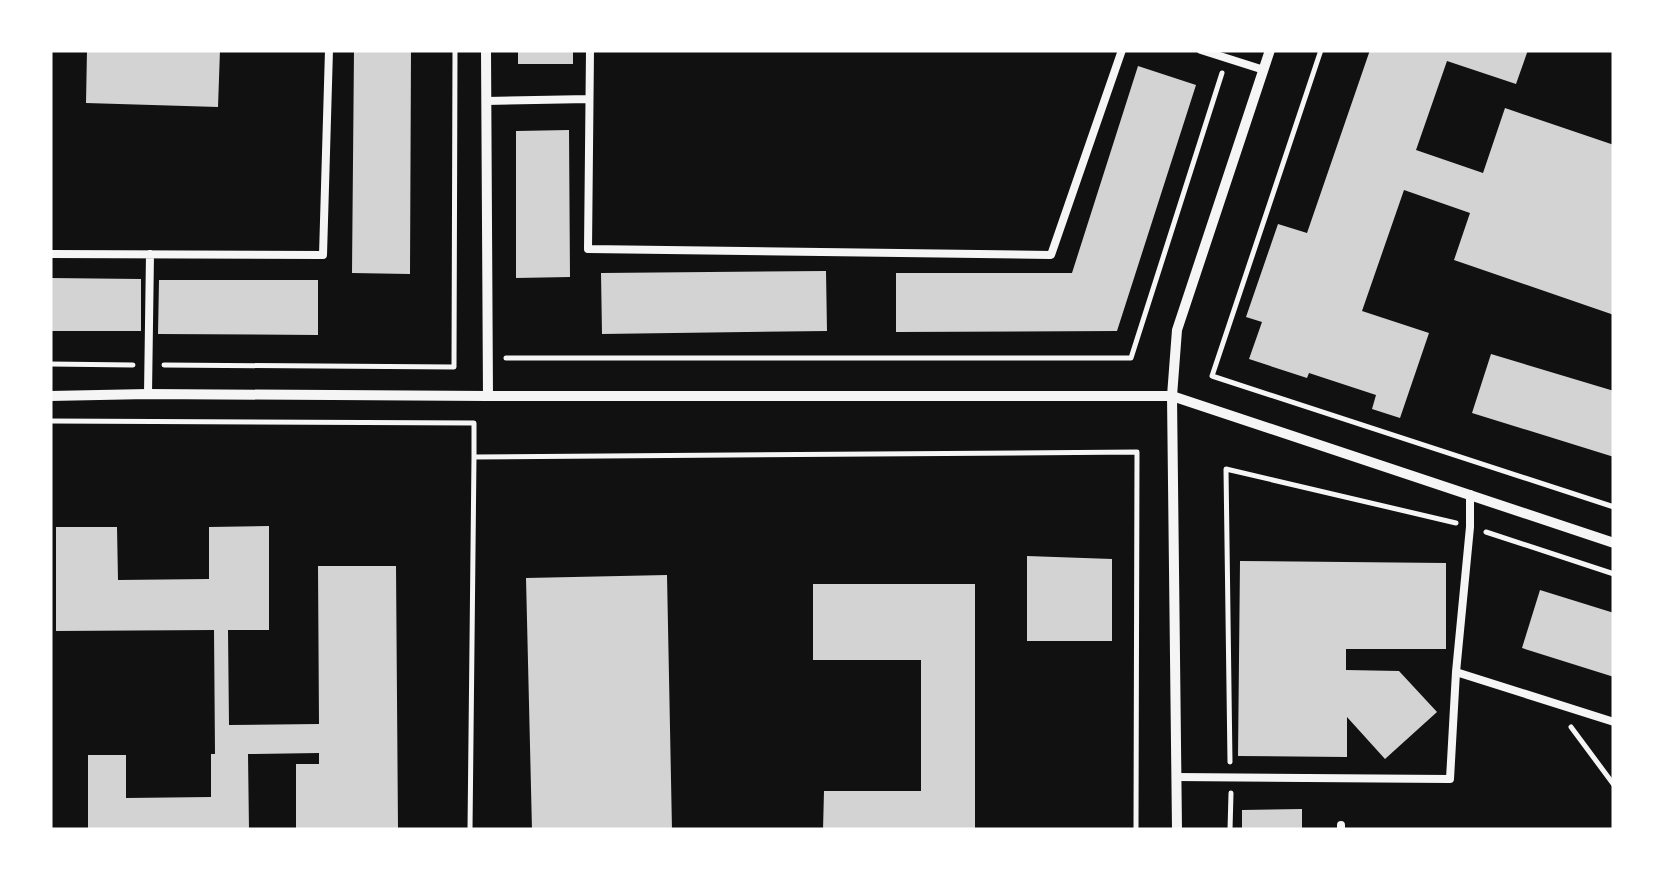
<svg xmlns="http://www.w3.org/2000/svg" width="1664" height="880" font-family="'PT Sans',sans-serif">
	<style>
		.building { fill: #d3d3d3 }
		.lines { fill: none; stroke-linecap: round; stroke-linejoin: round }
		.path { stroke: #f5f5f5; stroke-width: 5 }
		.service { stroke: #f5f5f5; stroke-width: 8 }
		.minor { stroke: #f5f5f5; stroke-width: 10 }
	</style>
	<rect width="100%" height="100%" fill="#111"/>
	<!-- building -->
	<path class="building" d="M 87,50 L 220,50 L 218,107 L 86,103 Z
		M 354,50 L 411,50 L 410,274 L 352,273 Z
		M 518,50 L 573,50 L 573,64 L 518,64 Z
		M 1370,50 L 1528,50 L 1516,84 L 1447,61 L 1416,150 L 1483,173 L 1505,108 L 1614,145 L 1614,315 L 1454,260 L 1470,213 L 1404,190 L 1362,311 L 1429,333 L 1400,418 L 1372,409 L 1376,395 L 1309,373 L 1307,378 L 1249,359 L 1262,322 L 1246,317 L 1278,224 L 1307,233 Z
		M 1138,66 L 1196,85 L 1117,331 L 896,332 L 896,273 L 1072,273 Z
		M 569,130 L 570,277 L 516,278 L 516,131 Z
		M 826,271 L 827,331 L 602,334 L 601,273 Z
		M 50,278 L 141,279 L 141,331 L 50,331 Z
		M 159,280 L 318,280 L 318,335 L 158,334 Z
		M 1491,354 L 1614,391 L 1614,457 L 1472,413 Z
		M 269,526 L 269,630 L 228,630 L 229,725 L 319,724 L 318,566 L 396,566 L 398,830 L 296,830 L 296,764 L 319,764 L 319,753 L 248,754 L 249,830 L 88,830 L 88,755 L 126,755 L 126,798 L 211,797 L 211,754 L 215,754 L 214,630 L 56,631 L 56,527 L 117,527 L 118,580 L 209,579 L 209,527 Z
		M 1027,556 L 1112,559 L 1112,641 L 1027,641 Z
		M 1240,561 L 1446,563 L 1446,649 L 1346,649 L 1346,670 L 1399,671 L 1437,712 L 1385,759 L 1347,717 L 1347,757 L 1238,756 Z
		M 667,575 L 672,830 L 532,830 L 526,578 Z
		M 813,584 L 975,584 L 975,830 L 823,830 L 824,791 L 921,791 L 921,660 L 813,660 Z
		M 1540,590 L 1614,613 L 1614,677 L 1522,648 Z
		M 1302,809 L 1302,830 L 1242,830 L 1242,810 Z"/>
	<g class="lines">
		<!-- path -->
		<path class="path" d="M 1321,50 L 1212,376 L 1614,507
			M 506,358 L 1131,358 L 1222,73
			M 50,364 L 133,365
			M 164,365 L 454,367 L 455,50
			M 50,421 L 474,423 L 474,457
			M 1486,532 L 1614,574
			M 1571,727 L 1614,785
			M 1230,762 L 1226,469 L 1456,523
			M 470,830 L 474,457 L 1137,452 L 1136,830
			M 1230,830 L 1231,793"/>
		<!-- service -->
		<path class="service" d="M 590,50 L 588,249 L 1051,255 L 1122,50
			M 1201,50 L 1264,70
			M 486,101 L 589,99
			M 50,254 L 323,255 L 329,50
			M 148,394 L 150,254
			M 1470,494 L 1470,527 L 1456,672 L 1614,722
			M 1176,777 L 1450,779 L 1456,672
			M 1341,830 L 1341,825"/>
		<!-- minor -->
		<path class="minor" d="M 486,50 L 488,396
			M 50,396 L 148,394 L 488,396 L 1172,396 L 1614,543
			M 1177,830 L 1172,396 L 1177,330 L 1270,50"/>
	</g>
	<!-- border -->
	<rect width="1664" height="880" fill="none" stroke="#ffffff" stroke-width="105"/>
</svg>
